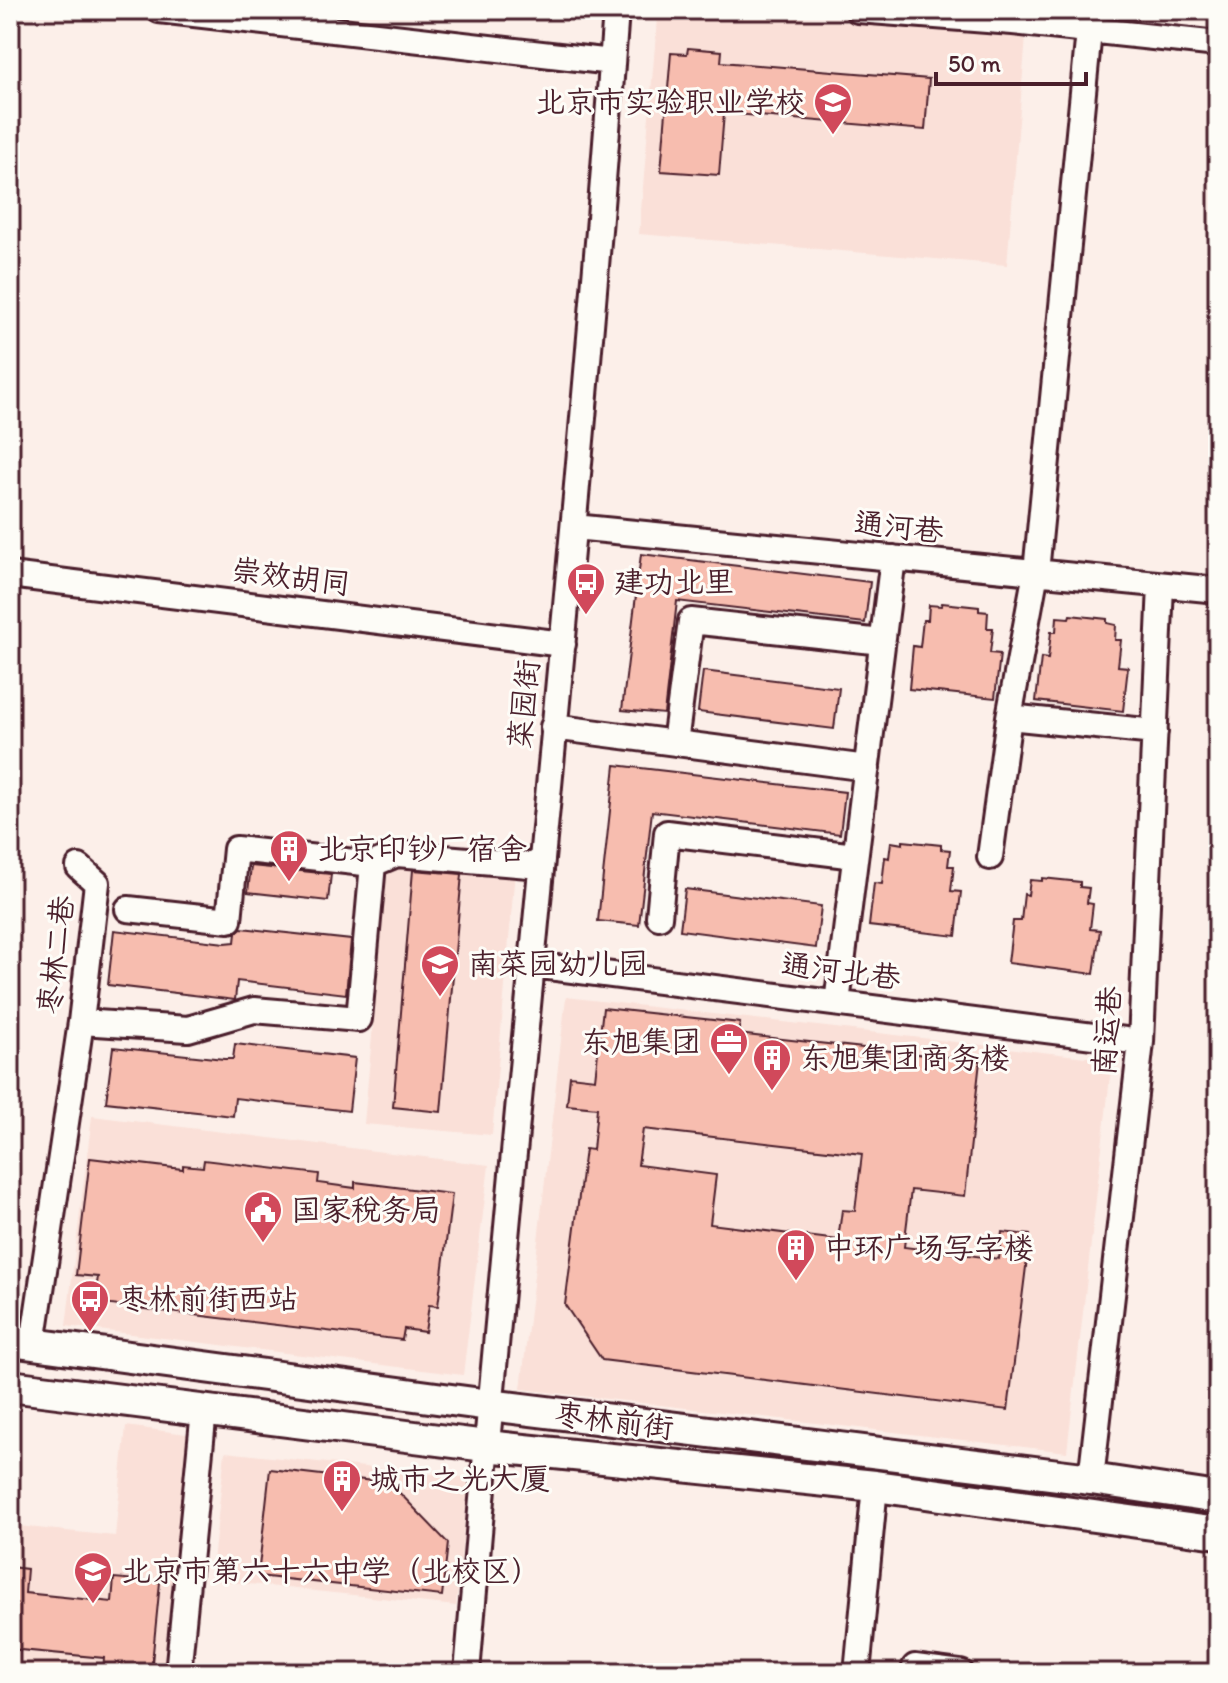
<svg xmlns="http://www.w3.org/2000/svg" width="1228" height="1683" font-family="Itim,'LXGW WenKai TC',sans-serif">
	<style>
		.built { fill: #fae0d8 }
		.building { fill: #f7bdaf; stroke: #4a1f2b; stroke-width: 2; fill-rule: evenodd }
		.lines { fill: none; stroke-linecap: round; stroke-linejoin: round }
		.minor-casing { stroke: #4a1f2b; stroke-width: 30 }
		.major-casing { stroke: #4a1f2b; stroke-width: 36 }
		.minor { stroke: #fdfcf7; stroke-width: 24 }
		.major { stroke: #fdfcf7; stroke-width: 30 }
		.labels { text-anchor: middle; stroke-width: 6; stroke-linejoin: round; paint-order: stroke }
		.poi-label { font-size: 30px; fill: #4a1f2b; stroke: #fdfcf7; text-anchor: start }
		.street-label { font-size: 30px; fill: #4a1f2b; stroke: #fdfcf7 }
	</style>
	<rect width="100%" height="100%" fill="#fcefe9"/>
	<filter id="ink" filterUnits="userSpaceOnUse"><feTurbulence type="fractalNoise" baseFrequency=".0125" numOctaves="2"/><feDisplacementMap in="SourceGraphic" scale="16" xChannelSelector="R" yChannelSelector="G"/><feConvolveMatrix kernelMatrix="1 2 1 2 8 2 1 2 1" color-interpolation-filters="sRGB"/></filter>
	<g filter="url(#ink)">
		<!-- built -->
		<path class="built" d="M 658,10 L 704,10 L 1026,37 L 1007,265 L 639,234 Z
			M 388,860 L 515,871 L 492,1135 L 364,1124 Z
			M 566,997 L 1112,1060 L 1067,1452 L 521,1389 Z
			M 92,1116 L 489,1165 L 463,1375 L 66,1326 Z
			M 126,1426 L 194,1435 L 169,1673 L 10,1673 L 10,1511 L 18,1512 L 18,1526 L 115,1536 Z
			M 225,1452 L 469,1478 L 456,1606 L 211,1580 Z"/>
		<!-- building -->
		<path class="building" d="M 688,48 L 722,51 L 721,62 L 929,79 L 925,130 L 724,113 L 719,175 L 661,171 L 671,53 L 687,54 Z
			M 641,554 L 870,582 L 865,623 L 677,601 L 664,714 L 622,710 Z
			M 942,603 L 979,607 L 979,611 L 988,612 L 987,628 L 993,628 L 990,653 L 1000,654 L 995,698 L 909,689 L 913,646 L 920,647 L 923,620 L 928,620 L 929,605 L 941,606 Z
			M 1070,615 L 1107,619 L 1107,623 L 1116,625 L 1115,640 L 1121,640 L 1118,666 L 1128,667 L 1123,711 L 1036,701 L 1041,658 L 1048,659 L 1051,632 L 1056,632 L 1057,617 L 1069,618 Z
			M 703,671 L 839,688 L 834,729 L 698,712 Z
			M 615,765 L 845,792 L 840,834 L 652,811 L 639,925 L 598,921 Z
			M 903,841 L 941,845 L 941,849 L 950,850 L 948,866 L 954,866 L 951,891 L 961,892 L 956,936 L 869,926 L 874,883 L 882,884 L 885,857 L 889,858 L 891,842 L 903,844 Z
			M 251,866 L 331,874 L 328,901 L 248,892 Z
			M 413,870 L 462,874 L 441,1112 L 393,1107 Z
			M 1042,878 L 1080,882 L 1080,887 L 1089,888 L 1087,903 L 1093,904 L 1090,929 L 1100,930 L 1094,974 L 1008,963 L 1013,921 L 1021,921 L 1024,894 L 1028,895 L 1030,880 L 1042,881 Z
			M 685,889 L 821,906 L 816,948 L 680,930 Z
			M 241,928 L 351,940 L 346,994 L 237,981 L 235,1000 L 108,985 L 114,930 L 225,943 L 235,942 L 236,933 Z
			M 603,1008 L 740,1023 L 738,1034 L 980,1061 L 965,1196 L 911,1190 L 904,1247 L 999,1259 L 1002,1232 L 1030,1235 L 1008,1410 L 602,1360 L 565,1305 L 585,1149 L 593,1150 L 597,1108 L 567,1105 L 570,1076 L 595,1079 ZM 643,1129 L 862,1154 L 855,1211 L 842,1210 L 838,1240 L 710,1224 L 716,1175 L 638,1165 Z
			M 235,1044 L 355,1058 L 349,1111 L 235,1098 L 233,1116 L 106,1102 L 113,1047 L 224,1059 L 233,1059 Z
			M 90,1158 L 183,1169 L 183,1165 L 203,1167 L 204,1160 L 319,1174 L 318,1183 L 355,1188 L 355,1182 L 452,1194 L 438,1306 L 429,1305 L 425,1332 L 404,1329 L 402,1340 L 94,1303 L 98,1277 L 76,1275 Z
			M 270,1469 L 390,1483 L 448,1543 L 442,1596 L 258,1576 Z
			M 10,1567 L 27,1569 L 25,1593 L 112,1602 L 114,1578 L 160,1582 L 151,1673 L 103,1673 L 104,1658 L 10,1649 Z"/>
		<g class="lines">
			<defs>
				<path id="minor" d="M 159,10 L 612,62
					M 858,10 L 1013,22 L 1218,44
					M 574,527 L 1218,590
					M 10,575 L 563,644
					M 1009,717 L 1036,572 L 1089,31
					M 553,727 L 867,768
					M 675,743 L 691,621 L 882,642
					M 990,857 L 1009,717 L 1155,732
					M 373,864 L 397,854 L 540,866
					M 659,917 L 667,833 L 855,856
					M 533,965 L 1141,1042
					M 837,1003 L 893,558
					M 81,1022 L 188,1029 L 254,1010 L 359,1019 L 373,864 L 236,849 L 229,920 L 128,909
					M 33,1344 L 81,1022 L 97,883 L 79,867
					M 1091,1479 L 1141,1042 L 1161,585
					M 178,1673 L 204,1410
					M 467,1673 C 513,1118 576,565 616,10
					M 857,1673 L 875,1486
					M 915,1673 L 915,1667 L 961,1673"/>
				<path id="major" d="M 10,1341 L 489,1405 L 1091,1479 L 1218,1498
					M 10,1386 L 486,1446 L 875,1486 L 1218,1533"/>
			</defs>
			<!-- minor casing -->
			<use href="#minor" class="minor-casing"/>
			<!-- major casing -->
			<use href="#major" class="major-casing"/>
			<!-- minor -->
			<use href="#minor" class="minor"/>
			<!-- major -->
			<use href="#major" class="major"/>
		</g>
	</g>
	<!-- icons -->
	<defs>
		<symbol id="school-pin" viewBox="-11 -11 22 30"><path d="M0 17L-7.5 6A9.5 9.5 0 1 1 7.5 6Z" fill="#d1495b" stroke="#fdfcf7"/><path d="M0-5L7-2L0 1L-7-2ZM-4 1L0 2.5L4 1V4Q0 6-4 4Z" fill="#fff"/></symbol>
		<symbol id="bus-pin" viewBox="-11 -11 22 30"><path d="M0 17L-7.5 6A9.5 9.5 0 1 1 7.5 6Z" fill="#d1495b" stroke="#fdfcf7"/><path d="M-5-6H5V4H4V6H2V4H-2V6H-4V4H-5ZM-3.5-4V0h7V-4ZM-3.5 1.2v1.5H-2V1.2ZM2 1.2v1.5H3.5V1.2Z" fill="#fff"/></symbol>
		<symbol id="building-pin" viewBox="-11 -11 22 30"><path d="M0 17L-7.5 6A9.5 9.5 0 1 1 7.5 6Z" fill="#d1495b" stroke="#fdfcf7"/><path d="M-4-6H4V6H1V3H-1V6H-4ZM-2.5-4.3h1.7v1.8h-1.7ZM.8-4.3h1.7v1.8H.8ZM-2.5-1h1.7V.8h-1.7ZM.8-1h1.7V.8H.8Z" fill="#fff"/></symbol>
		<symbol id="office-pin" viewBox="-11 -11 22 30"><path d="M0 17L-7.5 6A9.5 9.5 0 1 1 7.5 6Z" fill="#d1495b" stroke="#fdfcf7"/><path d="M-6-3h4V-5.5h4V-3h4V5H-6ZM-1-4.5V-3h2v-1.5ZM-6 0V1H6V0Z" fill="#fff"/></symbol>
		<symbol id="civic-pin" viewBox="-11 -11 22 30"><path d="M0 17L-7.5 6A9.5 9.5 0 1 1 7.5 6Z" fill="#d1495b" stroke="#fdfcf7"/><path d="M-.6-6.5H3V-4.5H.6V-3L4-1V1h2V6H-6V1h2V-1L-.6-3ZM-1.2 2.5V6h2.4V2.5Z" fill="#fff"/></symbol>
	</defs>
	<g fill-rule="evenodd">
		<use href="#school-pin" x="811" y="80" width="44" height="60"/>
		<use href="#bus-pin" x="564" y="560" width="44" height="60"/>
		<use href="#building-pin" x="267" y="827" width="44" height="60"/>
		<use href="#school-pin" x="418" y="942" width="44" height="60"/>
		<use href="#office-pin" x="707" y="1020" width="44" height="60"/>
		<use href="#building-pin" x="750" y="1036" width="44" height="60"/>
		<use href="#civic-pin" x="241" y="1188" width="44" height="60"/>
		<use href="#building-pin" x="774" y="1226" width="44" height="60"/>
		<use href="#bus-pin" x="68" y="1277" width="44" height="60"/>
		<use href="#building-pin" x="320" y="1457" width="44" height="60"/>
		<use href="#school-pin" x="71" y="1549" width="44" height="60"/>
	</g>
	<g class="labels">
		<!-- poi labels -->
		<g class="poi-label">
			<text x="805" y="112" text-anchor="end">北京市实验职业学校</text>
			<text x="614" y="592">建功北里</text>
			<text x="317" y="859">北京印钞厂宿舍</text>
			<text x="468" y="974">南菜园幼儿园</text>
			<text x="701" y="1052" text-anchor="end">东旭集团</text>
			<text x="800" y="1068">东旭集团商务楼</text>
			<text x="291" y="1220">国家税务局</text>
			<text x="824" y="1258">中环广场写字楼</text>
			<text x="118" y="1309">枣林前街西站</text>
			<text x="370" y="1489">城市之光大厦</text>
			<text x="121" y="1581">北京市第六十六中学（北校区）</text>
		</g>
		<!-- street labels -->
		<g class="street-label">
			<text transform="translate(899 527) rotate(6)" y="10">通河巷</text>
			<text transform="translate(291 577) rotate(7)" y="10">崇效胡同</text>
			<text transform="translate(524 704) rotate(-84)" y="10">菜园街</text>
			<text transform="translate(56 955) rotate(-83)" y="10">枣林二巷</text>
			<text transform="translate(841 971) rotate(7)" y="10">通河北巷</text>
			<text transform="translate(1107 1031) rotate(-86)" y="10">南运巷</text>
			<text transform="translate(614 1421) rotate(7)" y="10">枣林前街</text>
		</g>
	</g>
	<!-- margin -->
	<rect width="1228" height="1683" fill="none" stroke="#fdfcf7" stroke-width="40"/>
	<rect x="20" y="20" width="1188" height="1643" fill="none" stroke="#4a1f2b" stroke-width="3" filter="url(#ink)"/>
	<!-- scale -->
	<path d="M936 72v12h150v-12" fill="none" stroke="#4a1f2b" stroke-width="4"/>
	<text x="948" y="72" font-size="24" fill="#4a1f2b" stroke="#fdfcf7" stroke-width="6" paint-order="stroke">50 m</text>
</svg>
